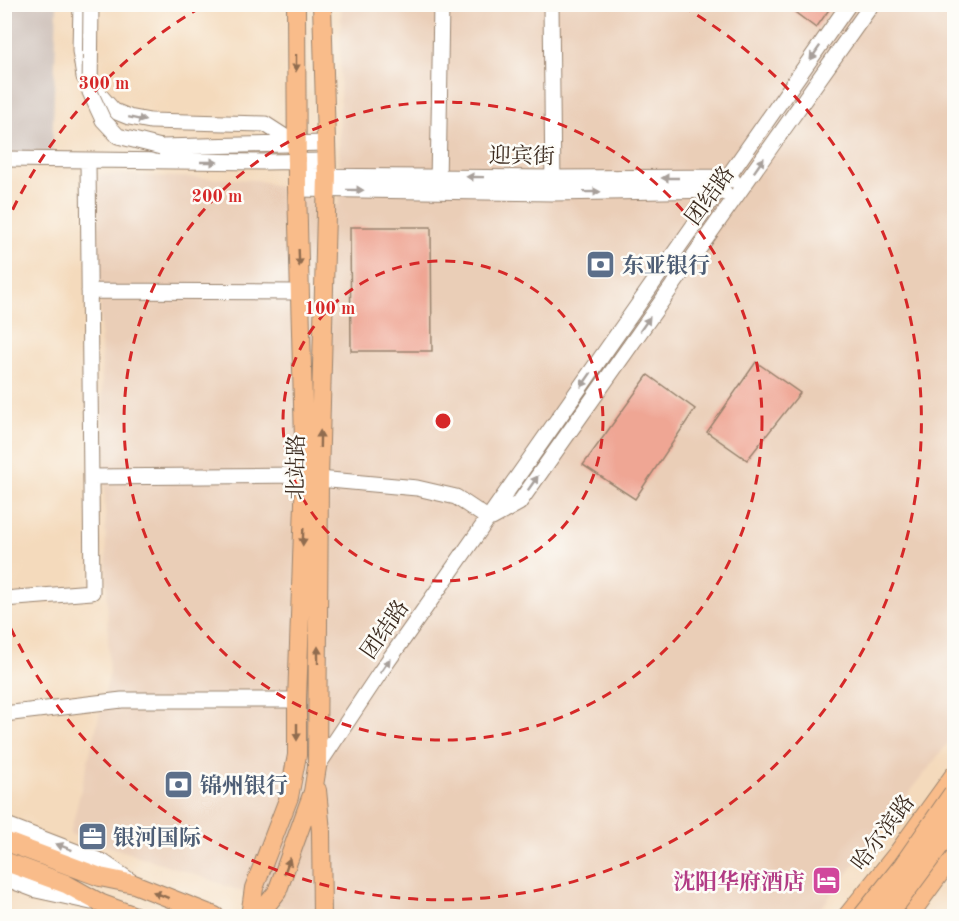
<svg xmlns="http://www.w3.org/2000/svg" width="959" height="921" font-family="'Old Standard TT','Noto Serif SC',serif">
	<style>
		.built { fill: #eaceb7 }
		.industrial { fill: #cec1ba }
		.building { fill: #efa694 }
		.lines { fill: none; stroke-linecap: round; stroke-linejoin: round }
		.minor-casing { stroke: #98826d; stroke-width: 17 }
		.major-casing { stroke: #98826d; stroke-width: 20 }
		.minor { stroke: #fff; stroke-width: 15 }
		.major { stroke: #f9bc8a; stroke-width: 18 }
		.minor-bridge-casing { stroke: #98826d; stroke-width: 17; stroke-linecap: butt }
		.highway-bridge-casing { stroke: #98826d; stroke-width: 23; stroke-linecap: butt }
		.minor-bridge { stroke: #fff; stroke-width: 15 }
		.highway-bridge { stroke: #f9bc8a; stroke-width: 21 }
		.oneway { fill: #a79f9a }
		.oneway2 { fill: #906c4f }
		.ring { fill: none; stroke: #d62828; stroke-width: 3; stroke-dasharray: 10 8 }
		.labels { text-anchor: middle; stroke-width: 5; stroke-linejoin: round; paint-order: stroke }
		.street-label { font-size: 22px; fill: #3b2a1e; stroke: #fdfcf7 }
		.service-label { font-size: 22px; font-weight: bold; fill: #4e5e75; stroke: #fdfcf7; text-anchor: start }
		.hotel-label { font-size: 22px; font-weight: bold; fill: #b23c85; stroke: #fdfcf7; text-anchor: end }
		.centre { fill: #d62828; stroke: #fdfcf7; stroke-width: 3 }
		.ring-label { font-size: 18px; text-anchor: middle; font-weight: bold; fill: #d62828; stroke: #fdfcf7; stroke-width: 5; stroke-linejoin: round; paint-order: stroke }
	</style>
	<rect width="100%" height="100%" fill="#fdfcf7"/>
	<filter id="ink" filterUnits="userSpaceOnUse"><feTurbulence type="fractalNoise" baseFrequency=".0167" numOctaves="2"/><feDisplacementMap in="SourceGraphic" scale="12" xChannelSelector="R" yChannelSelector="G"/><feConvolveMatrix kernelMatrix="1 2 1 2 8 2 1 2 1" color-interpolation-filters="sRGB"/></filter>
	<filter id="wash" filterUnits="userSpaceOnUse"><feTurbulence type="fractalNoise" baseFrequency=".008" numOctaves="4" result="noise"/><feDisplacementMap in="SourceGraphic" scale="24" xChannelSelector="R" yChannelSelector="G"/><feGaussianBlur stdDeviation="1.35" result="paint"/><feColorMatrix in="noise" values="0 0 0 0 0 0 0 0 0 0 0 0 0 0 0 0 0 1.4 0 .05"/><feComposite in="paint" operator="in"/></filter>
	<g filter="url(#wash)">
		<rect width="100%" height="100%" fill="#f4dabc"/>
		<!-- built -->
		<path class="built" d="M 341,5 L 954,5 L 954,735 L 815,916 L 308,916 L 191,873 L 70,834 L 109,676 L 97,174 L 257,180 L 339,206 Z"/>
		<!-- industrial -->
		<path class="industrial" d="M 4,5 L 57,5 L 52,152 L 5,153 Z"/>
		<g id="blocks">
			<!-- building -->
			<path class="building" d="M 784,4 L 833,4 L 816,28 Z
				M 350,227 L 431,227 L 432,351 L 351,351 Z
				M 756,362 L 800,393 L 747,460 L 707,432 Z
				M 648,375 L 695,409 L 635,499 L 583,465 Z"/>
		</g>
	</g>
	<g filter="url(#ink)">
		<use href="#blocks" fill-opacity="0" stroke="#98826d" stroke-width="1.5"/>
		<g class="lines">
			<defs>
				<path id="minor" d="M 81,4 L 80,51 L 84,77 L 114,111 L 129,117 L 150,121 L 265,124 L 296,144
					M 551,4 L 553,187
					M 161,147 L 325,143
					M 4,159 L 264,162 L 326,161
					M 297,176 L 553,178 L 729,177 L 733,180
					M 438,185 L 441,4
					M 297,189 L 553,193 L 719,190 L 725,193
					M 89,291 L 300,292
					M 91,477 L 305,475 L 319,479 L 417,488 L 456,497 L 489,519
					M 492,518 L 519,503 L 872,4
					M 4,599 L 92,592 L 88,161
					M 4,714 L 122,700 L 297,700
					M 317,767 L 381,671 L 849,4
					M 4,824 L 103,862 L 132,882
					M 4,878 L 36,890 L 91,902"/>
				<path id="major" d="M 317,790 L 321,831 L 322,916
					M 4,841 L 100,877 L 134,884 L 215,916
					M 4,861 L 66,884 L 102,904 L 135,916
					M 250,916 L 254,888 L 289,797 L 297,755 L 297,700 L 305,475 L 297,189 L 296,4
					M 258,916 L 277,892 L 313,792 L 317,767 L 319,479 L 327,175 L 322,4
					M 847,916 L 897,854 L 954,775
					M 909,916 L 954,854"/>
			</defs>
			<!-- minor casing -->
			<use href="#minor" class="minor-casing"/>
			<!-- major casing -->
			<use href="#major" class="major-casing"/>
			<!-- minor -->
			<use href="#minor" class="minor"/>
			<!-- major -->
			<use href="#major" class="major"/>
			<defs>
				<path id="minor-bridge" d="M 91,4 L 90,92 L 103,120 L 118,136 L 161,147"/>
				<path id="highway-bridge" d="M 864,916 L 904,866 L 954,794
					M 886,916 L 954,824"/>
			</defs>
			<!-- minor-bridge casing -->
			<use href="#minor-bridge" class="minor-bridge-casing"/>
			<!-- highway-bridge casing -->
			<use href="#highway-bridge" class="highway-bridge-casing"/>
			<!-- minor-bridge -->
			<use href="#minor-bridge" class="minor-bridge"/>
			<!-- highway-bridge -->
			<use href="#highway-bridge" class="highway-bridge"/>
		</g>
		<!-- one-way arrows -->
		<defs><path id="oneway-solid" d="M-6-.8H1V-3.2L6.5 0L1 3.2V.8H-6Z" transform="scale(1.5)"/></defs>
		<g class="oneway">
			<use href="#oneway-solid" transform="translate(815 53) rotate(125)"/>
			<use href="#oneway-solid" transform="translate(137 119) rotate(12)"/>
			<use href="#oneway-solid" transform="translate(209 162)"/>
			<use href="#oneway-solid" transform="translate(759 165) rotate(-55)"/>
			<use href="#oneway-solid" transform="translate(475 177) rotate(-179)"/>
			<use href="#oneway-solid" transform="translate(670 178) rotate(180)"/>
			<use href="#oneway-solid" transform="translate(355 190) rotate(1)"/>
			<use href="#oneway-solid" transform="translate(592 192) rotate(-1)"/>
			<use href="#oneway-solid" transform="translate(645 324) rotate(-55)"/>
			<use href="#oneway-solid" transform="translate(586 380) rotate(125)"/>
			<use href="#oneway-solid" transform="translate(533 483) rotate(-55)"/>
			<use href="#oneway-solid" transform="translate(385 666) rotate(-55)"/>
			<use href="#oneway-solid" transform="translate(64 847) rotate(-159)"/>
		</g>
		<g class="oneway2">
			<use href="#oneway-solid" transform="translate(296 63) rotate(90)"/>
			<use href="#oneway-solid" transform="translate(299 258) rotate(88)"/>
			<use href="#oneway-solid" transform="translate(320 439) rotate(-89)"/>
			<use href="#oneway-solid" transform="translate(303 537) rotate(92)"/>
			<use href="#oneway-solid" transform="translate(318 655) rotate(-90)"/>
			<use href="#oneway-solid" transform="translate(297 732) rotate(90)"/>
			<use href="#oneway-solid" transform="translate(287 866) rotate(-70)"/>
			<use href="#oneway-solid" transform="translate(161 895) rotate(-158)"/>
		</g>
	</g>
	<!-- distance rings -->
	<g class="ring">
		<circle cx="443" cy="421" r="160"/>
		<circle cx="443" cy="421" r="319"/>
		<path d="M5 226A479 479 0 0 1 203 6M682 6A479 479 0 1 1 5 616"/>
	</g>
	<!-- icons -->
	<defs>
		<symbol id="bank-square" viewBox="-11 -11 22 22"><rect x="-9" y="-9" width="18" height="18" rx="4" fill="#5c6f8a" stroke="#fdfcf7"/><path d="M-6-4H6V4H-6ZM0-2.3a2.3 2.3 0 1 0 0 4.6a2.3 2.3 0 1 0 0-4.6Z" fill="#fff"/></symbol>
		<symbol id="office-square" viewBox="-11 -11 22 22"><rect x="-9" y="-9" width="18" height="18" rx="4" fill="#5c6f8a" stroke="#fdfcf7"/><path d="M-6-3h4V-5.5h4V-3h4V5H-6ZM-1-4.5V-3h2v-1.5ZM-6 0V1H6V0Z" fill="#fff"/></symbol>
		<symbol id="hotel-square" viewBox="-11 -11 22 22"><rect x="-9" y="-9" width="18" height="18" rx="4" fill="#d1479c" stroke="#fdfcf7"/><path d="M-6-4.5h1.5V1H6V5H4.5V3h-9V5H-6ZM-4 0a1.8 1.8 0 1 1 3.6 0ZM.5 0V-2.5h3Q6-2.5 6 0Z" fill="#fff"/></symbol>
	</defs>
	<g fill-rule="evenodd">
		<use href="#bank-square" x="584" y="248" width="33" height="33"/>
		<use href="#bank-square" x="162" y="768" width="33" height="33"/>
		<use href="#office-square" x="76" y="820" width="33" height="33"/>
		<use href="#hotel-square" x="810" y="864" width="33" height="33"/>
	</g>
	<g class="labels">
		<!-- street labels -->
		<g class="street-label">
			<text transform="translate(522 155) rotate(1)" y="8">迎宾街</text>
			<text transform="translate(709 195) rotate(-54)" y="8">团结路</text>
			<text transform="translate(295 467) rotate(-89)" y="8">北站路</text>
			<text transform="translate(384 629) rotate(-55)" y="8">团结路</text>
			<text transform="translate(882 832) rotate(-53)" y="8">哈尔滨路</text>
		</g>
		<!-- service labels -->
		<g class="service-label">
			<text x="622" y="273">东亚银行</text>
			<text x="200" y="793">锦州银行</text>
			<text x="113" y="845">银河国际</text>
		</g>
		<!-- hotel labels -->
		<g class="hotel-label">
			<text x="805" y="889">沈阳华府酒店</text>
		</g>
	</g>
	<circle cx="443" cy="421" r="9" class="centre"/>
	<g class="ring-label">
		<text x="104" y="89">300 m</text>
		<text x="217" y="202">200 m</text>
		<text x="330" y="314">100 m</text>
	</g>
	<!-- margin -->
	<rect width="959" height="921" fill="none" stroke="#fdfcf7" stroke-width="24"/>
</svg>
